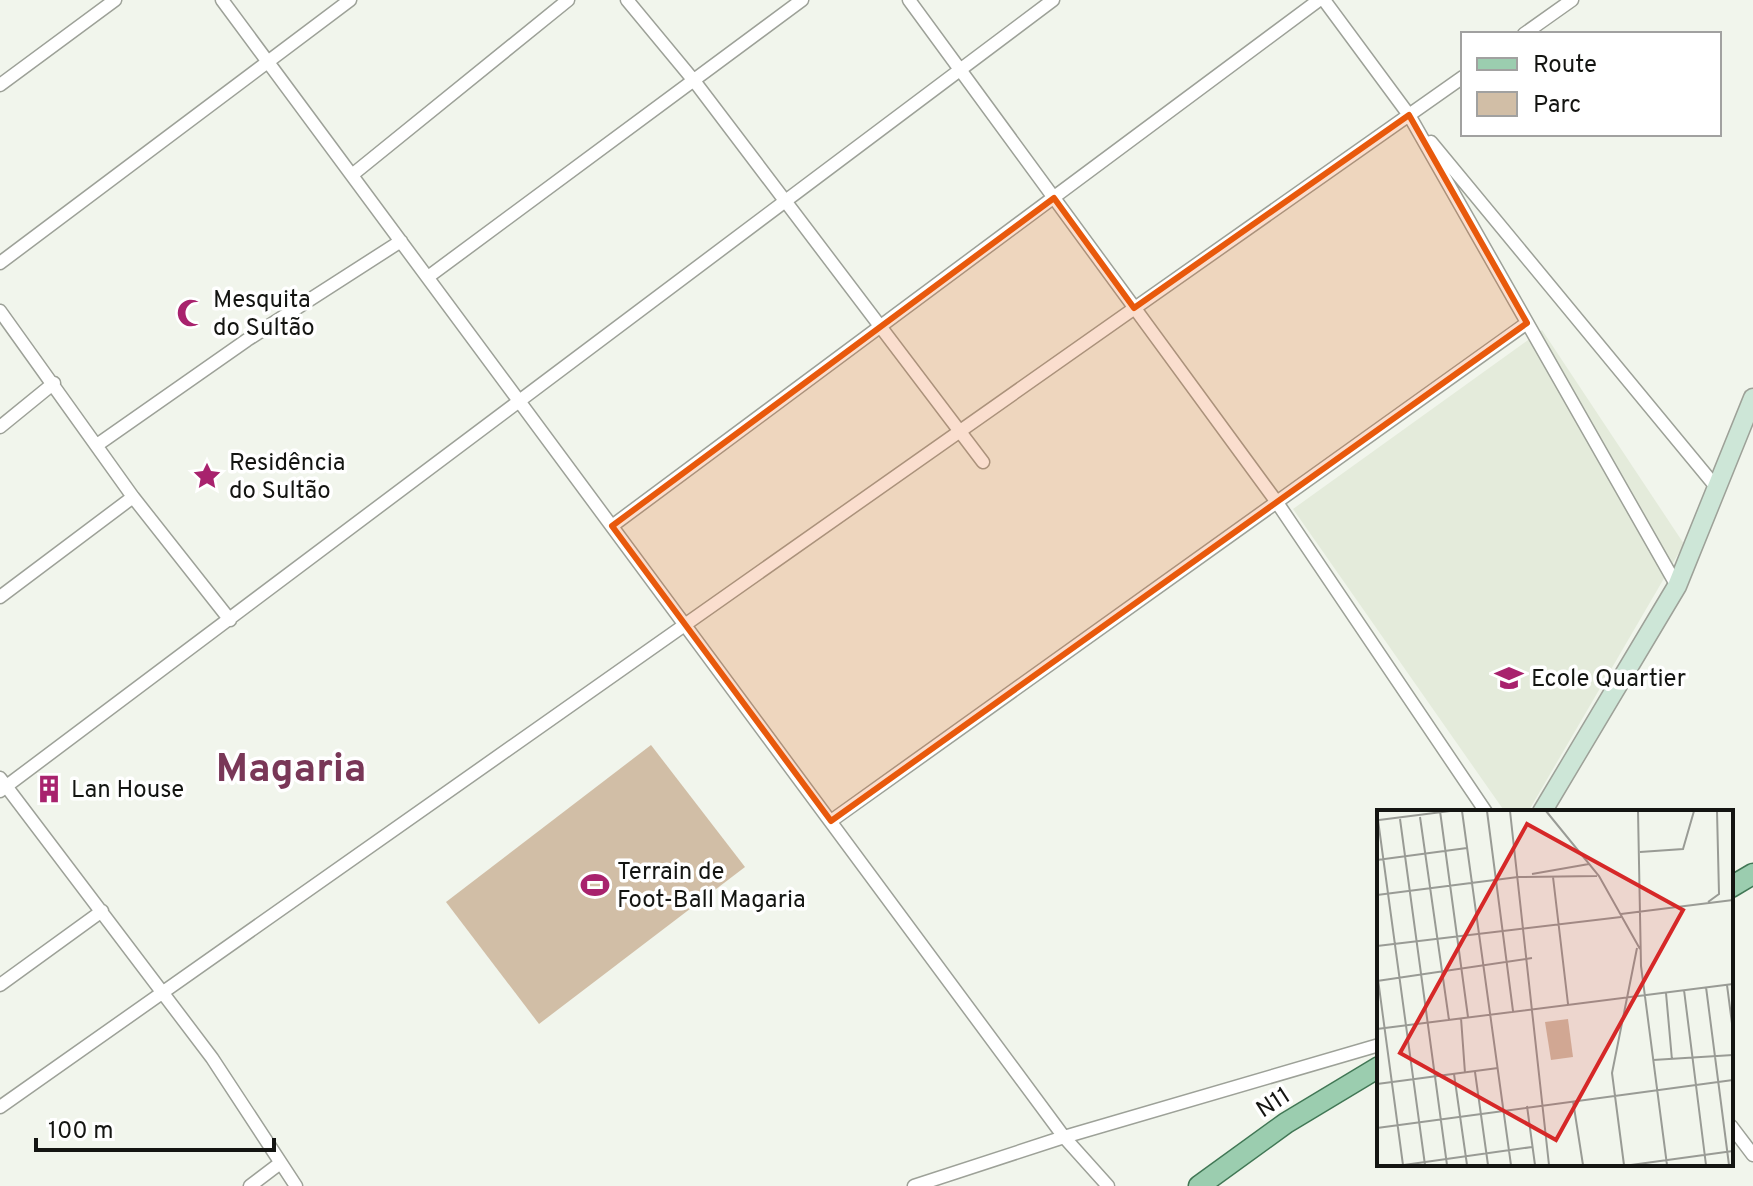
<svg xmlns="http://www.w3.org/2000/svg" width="1753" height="1186" font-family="Overpass,sans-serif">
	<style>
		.built { fill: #e4ebdb }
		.green { fill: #d1bea6 }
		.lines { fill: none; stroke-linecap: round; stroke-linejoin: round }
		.street-casing { stroke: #9da198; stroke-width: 15 }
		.secondary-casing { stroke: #9da198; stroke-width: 21 }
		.primary-casing { stroke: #417755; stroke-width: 23 }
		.street { stroke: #fff; stroke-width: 12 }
		.secondary { stroke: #cde6d7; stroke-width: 18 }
		.primary { stroke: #9bcdaf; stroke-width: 20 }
		.marked { fill: #e8590c; fill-opacity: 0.2; stroke: #e8590c; stroke-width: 6; stroke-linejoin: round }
		.labels { text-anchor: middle; stroke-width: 7; stroke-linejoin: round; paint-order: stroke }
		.poi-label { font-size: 24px; fill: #141512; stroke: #fff; text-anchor: start }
		.street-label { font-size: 24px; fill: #141512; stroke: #fff }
		.town-label { font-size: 40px; font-weight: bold; fill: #793757; stroke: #fff }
		.inset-road { fill: none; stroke: #999b95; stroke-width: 2 }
		.view { fill: #d62828; fill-opacity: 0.15; stroke: #d62828; stroke-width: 4 }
		.inset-edge { fill: none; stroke: #141512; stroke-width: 4 }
	</style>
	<rect width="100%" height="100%" fill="#f1f5ec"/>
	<!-- built -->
	<path class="built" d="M 1542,330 L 1684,544 L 1528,812 L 1505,812 L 1293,509 Z"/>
	<!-- green -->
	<path class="green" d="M 651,745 L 745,867 L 539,1024 L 446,902 Z"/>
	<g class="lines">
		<defs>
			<path id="street" d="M 222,0 L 1064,1137 L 1108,1186
				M 627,0 L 695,82 L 983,462
				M 909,0 L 1276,501 L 1486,812
				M 1324,0 L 1409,115 L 1677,586
				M 1524,34 L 1572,0
				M 0,85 L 115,0
				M 1431,142 L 1716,487
				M 352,175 L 568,0
				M 0,263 L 350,0
				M 428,277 L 802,0
				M 0,311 L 133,497 L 230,620
				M 0,427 L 54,383
				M 97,445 L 247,340 L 401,241
				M 612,526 L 1319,0
				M 0,597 L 133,497
				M 0,778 L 212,1058 L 296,1186
				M 0,791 L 1053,0
				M 831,821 L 1527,323
				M 0,985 L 102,911
				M 0,1107 L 1463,77
				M 1731,1126 L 1753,1155
				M 250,1186 L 279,1164
				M 914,1186 L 1064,1137 L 1379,1045"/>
			<path id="secondary" d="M 1542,812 L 1677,586 L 1753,398"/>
			<path id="primary" d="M 1731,887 L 1753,874
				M 1199,1186 L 1286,1123 L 1379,1067"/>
		</defs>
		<!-- street casing -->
		<use href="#street" class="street-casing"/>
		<!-- secondary casing -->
		<use href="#secondary" class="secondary-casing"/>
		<!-- primary casing -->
		<use href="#primary" class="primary-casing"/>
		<!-- street -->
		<use href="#street" class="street"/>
		<!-- secondary -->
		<use href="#secondary" class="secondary"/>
		<!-- primary -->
		<use href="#primary" class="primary"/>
	</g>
	<!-- marked area -->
	<path class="marked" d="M 1409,115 L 1527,323 L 831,821 L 612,526 L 1054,198 L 1134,308 Z"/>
	<!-- icons -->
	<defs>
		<symbol id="mosque-bare" viewBox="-9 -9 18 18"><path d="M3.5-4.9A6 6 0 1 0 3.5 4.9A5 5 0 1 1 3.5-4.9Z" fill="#a8226d" stroke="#fff" stroke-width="2.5" paint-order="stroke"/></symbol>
		<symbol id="sight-bare" viewBox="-9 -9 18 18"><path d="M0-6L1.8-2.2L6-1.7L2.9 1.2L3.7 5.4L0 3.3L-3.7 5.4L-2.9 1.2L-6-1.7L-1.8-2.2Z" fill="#a8226d" stroke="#fff" stroke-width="2.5" paint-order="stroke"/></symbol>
		<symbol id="school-bare" viewBox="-9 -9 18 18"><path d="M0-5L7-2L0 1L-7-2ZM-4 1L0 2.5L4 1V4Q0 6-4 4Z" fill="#a8226d" stroke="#fff" stroke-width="2.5" paint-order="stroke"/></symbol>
		<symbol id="building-bare" viewBox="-9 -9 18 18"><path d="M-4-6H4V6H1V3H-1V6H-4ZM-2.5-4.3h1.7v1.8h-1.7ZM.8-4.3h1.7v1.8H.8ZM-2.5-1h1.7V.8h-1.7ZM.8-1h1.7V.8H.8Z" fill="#a8226d" stroke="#fff" stroke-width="2.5" paint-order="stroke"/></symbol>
		<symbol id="stadium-bare" viewBox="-9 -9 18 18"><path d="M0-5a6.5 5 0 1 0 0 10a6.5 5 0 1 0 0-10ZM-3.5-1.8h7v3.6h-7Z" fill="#a8226d" stroke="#fff" stroke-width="2.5" paint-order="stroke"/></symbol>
	</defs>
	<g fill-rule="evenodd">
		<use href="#mosque-bare" x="171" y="293" width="40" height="40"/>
		<use href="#sight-bare" x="187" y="456" width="40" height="40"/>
		<use href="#school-bare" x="1489" y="658" width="40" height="40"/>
		<use href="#building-bare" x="29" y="769" width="40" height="40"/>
		<use href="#stadium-bare" x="575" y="865" width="40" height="40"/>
	</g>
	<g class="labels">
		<!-- poi labels -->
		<g class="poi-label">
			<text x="213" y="307">Mesquita<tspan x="213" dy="28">do Sultão</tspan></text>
			<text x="229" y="470">Residência<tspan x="229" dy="28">do Sultão</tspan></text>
			<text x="1531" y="686">Ecole Quartier</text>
			<text x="71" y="797">Lan House</text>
			<text x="617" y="879">Terrain de<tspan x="617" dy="28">Foot-Ball Magaria</tspan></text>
		</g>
		<!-- street labels -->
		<g class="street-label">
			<text transform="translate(1273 1102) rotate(-33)" y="8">N11</text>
		</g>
		<!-- town labels -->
		<g class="town-label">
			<text x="291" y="781">Magaria</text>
		</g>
	</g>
	<!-- overview -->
	<g transform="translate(1377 810)">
		<rect width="356" height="356" fill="#f1f5ec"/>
		<path d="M 191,209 L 196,247 L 174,250 L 168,212 Z" fill="#d1bea6"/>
		<path class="inset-road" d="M 63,1 L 91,207M 85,1 L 134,355M 110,1 L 136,201M 133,1 L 172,355M 169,1 L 222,66 L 263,139M 261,1 L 264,156 L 290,355M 43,7 L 72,210M 23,9 L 70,355M 1,10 L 48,355M 2,10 L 73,1M 263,42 L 306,39 L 317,1M 0,50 L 90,38M 155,64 L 212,54M 176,67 L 191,194M 0,85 L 141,67 L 220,66M 331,92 L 342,84 L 340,1M 244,104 L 356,90M 0,136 L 244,107M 0,162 L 26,355M 0,171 L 155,148M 350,175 L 356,221M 329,177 L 352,355M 307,180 L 329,355M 289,183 L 295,250M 84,208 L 88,263M 0,219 L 356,174M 276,250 L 356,245M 98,262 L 111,355M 77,264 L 90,355M 0,274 L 121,258M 196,291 L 206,355M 150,296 L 158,355M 0,318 L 356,270M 27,355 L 155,337M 247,355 L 235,263 L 260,138M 254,355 L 356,341"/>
		<path class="view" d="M 150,14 L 306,100 L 179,330 L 23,243 Z"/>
		<rect width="356" height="356" class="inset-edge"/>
	</g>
	<!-- legend -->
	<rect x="1461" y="32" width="260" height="104" fill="#ffffff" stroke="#a1a1a0" stroke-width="2"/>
	<rect x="1477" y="58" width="40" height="12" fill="#9bcdaf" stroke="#a1a1a0" stroke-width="2"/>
	<text x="1533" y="72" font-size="24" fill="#141512">Route</text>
	<rect x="1477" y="92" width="40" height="24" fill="#d1bea6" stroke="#a1a1a0" stroke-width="2"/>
	<text x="1533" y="112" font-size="24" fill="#141512">Parc</text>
	<!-- scale -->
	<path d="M36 1138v12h238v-12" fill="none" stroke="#141512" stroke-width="4"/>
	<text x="48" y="1138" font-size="24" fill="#141512" stroke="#ffffff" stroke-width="6" paint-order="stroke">100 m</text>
</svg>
